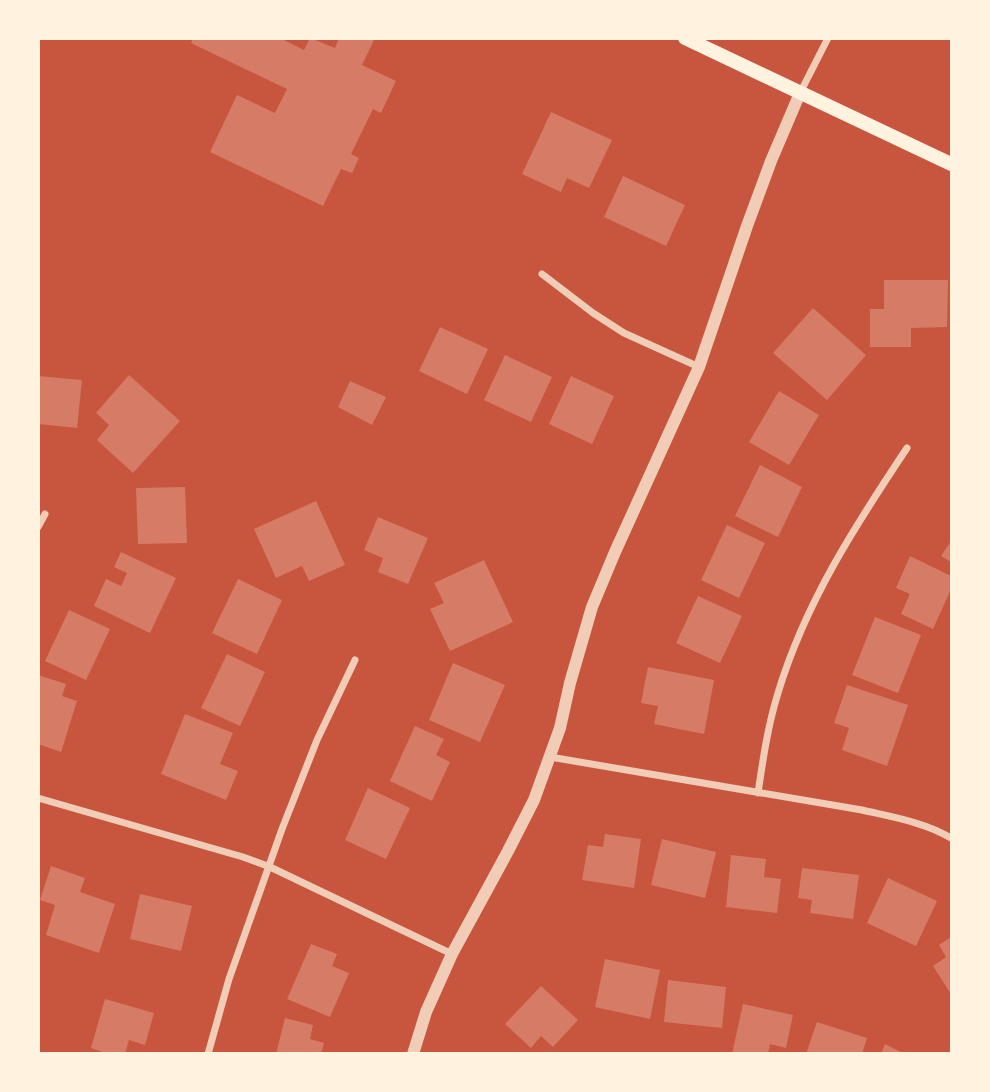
<svg xmlns="http://www.w3.org/2000/svg" width="990" height="1092" font-family="Barlow,sans-serif">
	<style>
		.building { fill: #d67c66 }
		.lines { fill: none; stroke-linecap: round; stroke-linejoin: round }
		.minor { stroke: #f1ccb7; stroke-width: 7 }
		.tertiary { stroke: #f1ccb7; stroke-width: 12 }
		.secondary { stroke: #fff3e0; stroke-width: 14 }
	</style>
	<rect width="100%" height="100%" fill="#c8553d"/>
	<!-- building -->
	<path class="building" d="M 193,38 L 280,38 L 304,50 L 310,38 L 335,48 L 339,38 L 375,38 L 362,65 L 396,81 L 381,113 L 373,109 L 351,154 L 359,158 L 352,173 L 341,169 L 323,206 L 210,152 L 237,95 L 275,113 L 287,89 L 191,43 Z
		M 551,112 L 612,140 L 589,188 L 567,178 L 561,192 L 522,174 Z
		M 623,176 L 685,205 L 666,246 L 604,217 Z
		M 884,280 L 948,280 L 947,327 L 911,328 L 911,347 L 870,347 L 870,309 L 884,309 Z
		M 813,308 L 866,355 L 827,400 L 773,353 Z
		M 440,327 L 488,349 L 467,394 L 419,371 Z
		M 505,355 L 552,377 L 531,422 L 484,400 Z
		M 129,375 L 180,421 L 133,473 L 97,440 L 109,425 L 96,413 Z
		M 38,376 L 82,380 L 77,428 L 38,424 Z
		M 571,376 L 614,396 L 592,444 L 549,424 Z
		M 350,381 L 386,397 L 372,425 L 338,407 Z
		M 779,391 L 819,415 L 789,465 L 749,442 Z
		M 760,465 L 802,487 L 778,537 L 735,516 Z
		M 185,487 L 187,543 L 138,544 L 136,488 Z
		M 316,501 L 345,565 L 309,581 L 302,566 L 276,578 L 254,529 Z
		M 378,517 L 428,538 L 408,584 L 378,572 L 383,558 L 364,550 Z
		M 727,525 L 765,543 L 739,598 L 701,580 Z
		M 951,541 L 951,562 L 941,556 Z
		M 121,552 L 176,578 L 150,633 L 94,606 L 106,579 L 121,586 L 127,573 L 114,567 Z
		M 910,556 L 951,576 L 951,589 L 933,629 L 901,614 L 910,594 L 896,588 Z
		M 484,560 L 513,622 L 450,651 L 430,609 L 444,603 L 434,583 Z
		M 238,579 L 282,600 L 257,654 L 212,633 Z
		M 698,596 L 742,616 L 720,663 L 676,643 Z
		M 69,610 L 110,629 L 86,680 L 45,661 Z
		M 875,617 L 921,635 L 898,693 L 852,675 Z
		M 227,654 L 265,672 L 240,726 L 201,708 Z
		M 453,663 L 505,685 L 480,742 L 429,720 Z
		M 648,667 L 714,680 L 704,734 L 654,724 L 658,706 L 641,703 Z
		M 38,675 L 66,684 L 62,696 L 77,701 L 61,752 L 38,744 Z
		M 847,685 L 908,705 L 887,766 L 842,750 L 849,728 L 834,723 Z
		M 185,714 L 233,733 L 220,764 L 238,771 L 226,800 L 161,774 Z
		M 415,726 L 444,739 L 436,755 L 450,762 L 432,801 L 390,781 Z
		M 368,788 L 410,808 L 386,859 L 345,840 Z
		M 605,834 L 641,839 L 634,888 L 582,880 L 588,845 L 603,847 Z
		M 662,839 L 716,852 L 705,898 L 651,885 Z
		M 731,855 L 766,859 L 764,877 L 781,879 L 777,913 L 726,907 Z
		M 51,866 L 85,878 L 80,892 L 115,904 L 99,953 L 46,935 L 55,905 L 40,900 Z
		M 802,868 L 859,875 L 853,919 L 810,913 L 812,900 L 798,898 Z
		M 888,878 L 937,901 L 916,946 L 867,923 Z
		M 140,894 L 192,906 L 181,951 L 130,939 Z
		M 951,937 L 951,994 L 933,966 L 946,957 L 939,945 Z
		M 311,944 L 337,954 L 332,966 L 349,973 L 330,1017 L 287,999 Z
		M 605,959 L 660,970 L 650,1019 L 595,1007 Z
		M 668,980 L 726,987 L 722,1028 L 664,1022 Z
		M 541,986 L 578,1020 L 553,1047 L 541,1036 L 531,1048 L 505,1024 Z
		M 105,999 L 154,1013 L 145,1045 L 129,1040 L 125,1054 L 108,1054 L 91,1048 Z
		M 743,1004 L 793,1015 L 786,1048 L 770,1044 L 768,1054 L 732,1054 Z
		M 285,1018 L 313,1025 L 310,1039 L 324,1043 L 321,1054 L 276,1054 Z
		M 817,1022 L 867,1038 L 862,1054 L 806,1054 Z
		M 885,1044 L 905,1054 L 881,1054 Z"/>
	<g class="lines">
		<!-- minor -->
		<path class="minor" d="M 800,93 L 828,38
			M 542,274 L 593,313 L 624,333 L 699,367
			M 38,527 L 45,514
			M 550,757 L 862,810 C 892,817 924,822 951,838
			M 758,793 C 763,759 768,725 778,693 C 805,603 855,526 907,448
			M 38,798 L 243,857 L 270,867 L 452,954
			M 208,1054 L 229,979 L 282,829 L 317,740 L 355,660"/>
		<!-- tertiary -->
		<path class="tertiary" d="M 413,1054 L 426,1012 L 452,954 L 508,851 L 534,800 L 560,728 L 570,683 L 592,607 L 615,552 L 699,367 L 747,226 L 771,161 L 800,93"/>
		<!-- secondary -->
		<path class="secondary" d="M 685,38 L 951,164"/>
	</g>
	<!-- border -->
	<rect width="990" height="1092" fill="none" stroke="#fff3e0" stroke-width="80"/>
</svg>
